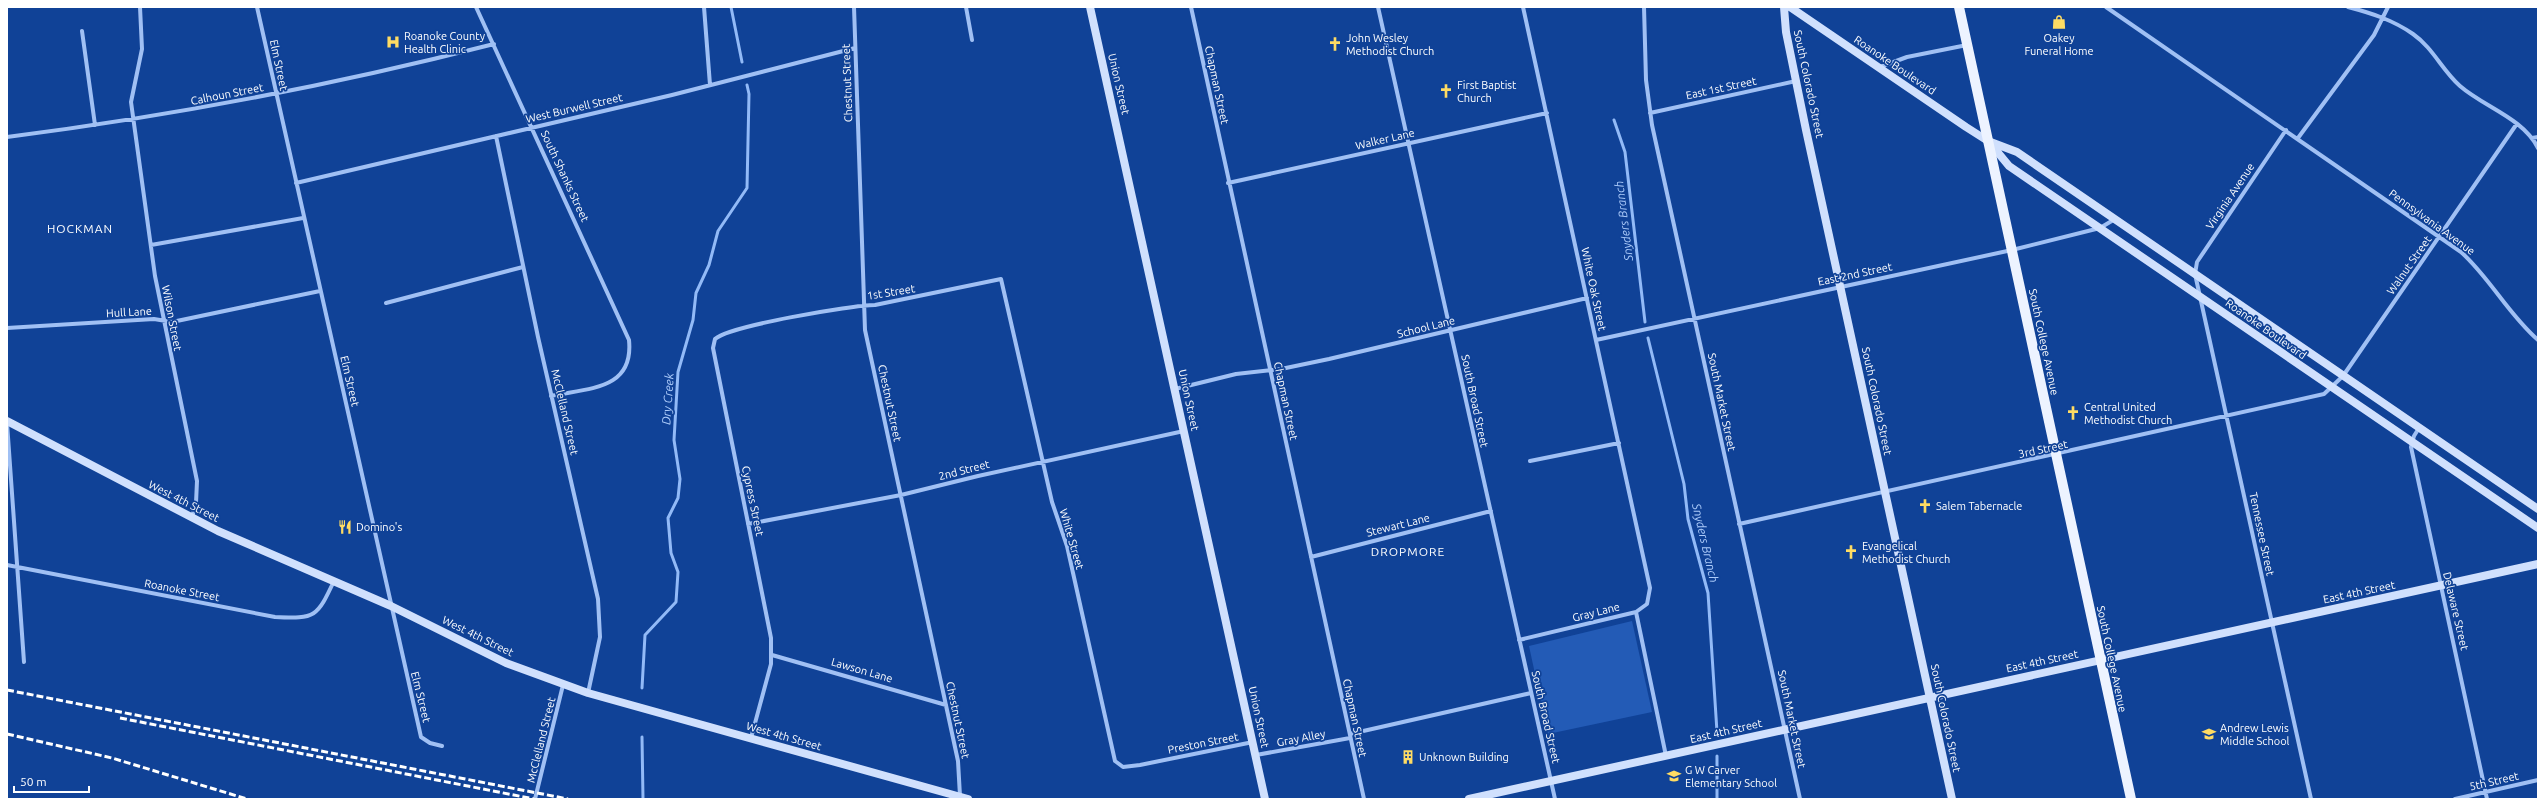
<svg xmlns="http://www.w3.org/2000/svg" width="2545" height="806" font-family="Ubuntu,sans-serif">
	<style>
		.green { fill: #235bb6 }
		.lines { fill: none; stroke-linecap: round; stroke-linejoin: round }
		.stream { stroke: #92baf7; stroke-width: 3 }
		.street { stroke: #a0c0f4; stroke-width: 4 }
		.secondary { stroke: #d0e0fd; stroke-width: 8 }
		.primary { stroke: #edf3ff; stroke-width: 10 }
		.rail { stroke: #fff; stroke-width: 3; stroke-dasharray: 7 3; stroke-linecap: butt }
		.labels { text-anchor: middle; stroke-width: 3.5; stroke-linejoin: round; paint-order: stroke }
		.poi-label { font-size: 11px; fill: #fff; stroke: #104297; text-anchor: start }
		.street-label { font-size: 11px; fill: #fff; stroke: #104297 }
		.water-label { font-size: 12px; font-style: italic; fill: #accbfa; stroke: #104297 }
		.neighbourhood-label { font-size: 12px; letter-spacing: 1px; fill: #fff; stroke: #104297 }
	</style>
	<rect width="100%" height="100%" fill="#104297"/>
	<!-- green -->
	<path class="green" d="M 1632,621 L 1652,712 L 1548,734 L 1529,646 Z"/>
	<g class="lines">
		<!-- stream -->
		<path class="stream" d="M 731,7 L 742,62
			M 1614,120 L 1625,152 L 1645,322
			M 1648,338 L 1684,484 L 1688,519 L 1708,593 L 1717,732
			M 642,688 L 645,635 L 676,602 L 678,572 L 671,553 L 668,518 L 678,498 L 680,479 L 674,440 L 678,372 L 693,320 L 696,293 L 709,265 L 718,231 L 747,188 L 749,94 L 747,85
			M 642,737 L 643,799
			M 1717,756 L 1717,799"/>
		<!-- street -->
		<path class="street" d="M 140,7 L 142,49 L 131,102 L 155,276 L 197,481 L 196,503 L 192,517
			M 257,7 L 421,737 L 430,743 L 442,746
			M 476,7 L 629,340 C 634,390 589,388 551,396
			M 704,7 L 710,85
			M 854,7 L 865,330 L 958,761 L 960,796
			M 966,7 L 972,40
			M 1191,7 L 1364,799
			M 1378,7 L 1555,799
			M 1644,7 L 1646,80 L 1652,125 L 1800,799
			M 2106,7 L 2461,252 C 2490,278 2508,314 2538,340
			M 2348,7 C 2371,13 2393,20 2413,34 C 2433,48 2442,70 2460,86 C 2484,107 2523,118 2538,148
			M 82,31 L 95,125
			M 1880,67 L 1907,57 L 1967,45
			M 1650,113 L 1796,81
			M 2286,130 L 2197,262 L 2195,274 L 2311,799
			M 496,136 L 538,337 L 598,599 L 600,637 L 588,693
			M 7,137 C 171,116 334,85 494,44
			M 2298,138 L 2374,35 L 2388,7
			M 2532,138 L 2538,137
			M 296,183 L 672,95 L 855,48
			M 1228,183 L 1547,113
			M 151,245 L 303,218
			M 386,303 L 523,267
			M 7,328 L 154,319 L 172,322 L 320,291
			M 1596,340 L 2012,250 L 2100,228 L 2115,219
			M 1175,389 L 1236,374 L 1281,369 L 1329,359 L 1587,298
			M 7,423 L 24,662
			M 2419,428 L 2414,436 L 2411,447 L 2487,799
			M 1530,461 L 1619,443
			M 748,524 L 901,495 L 978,476 L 1184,431
			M 1739,524 L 2324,394 L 2343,376 L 2516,125
			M 1311,557 L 1491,511
			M 7,565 L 275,617 C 316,619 317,617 334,581
			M 1636,612 L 1666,756
			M 1519,640 L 1636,612 L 1647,604 L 1650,588 L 1523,7
			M 772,655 L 946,705
			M 1350,734 L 1531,693
			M 751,738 L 771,664 L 771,638 L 713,348 L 715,339 C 729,326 852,305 875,305 L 1001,279 L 1052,502 L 1067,546 L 1115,761 L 1123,767 L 1140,765 L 1253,742
			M 1256,755 L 1350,738
			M 535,799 L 563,685
			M 2455,799 L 2538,780"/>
		<!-- secondary -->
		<path class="secondary" d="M 1090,7 L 1265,799
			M 1784,7 L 1786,32 L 1806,130 L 1952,799
			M 1790,7 L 1966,127 L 1988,141 L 2017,152 L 2538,509
			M 1990,143 L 2009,166 L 2538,528
			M 7,421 L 218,531 L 391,606 L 506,663 L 588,693 L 968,799
			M 1469,799 L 2538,564"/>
		<!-- primary -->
		<path class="primary" d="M 1959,7 L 2131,799"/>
		<!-- rail -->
		<path class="rail" d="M 7,690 L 568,799
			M 120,718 L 534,799
			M 7,734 L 112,758 L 247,799"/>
	</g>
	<!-- icons -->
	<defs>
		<symbol id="shop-bare" viewBox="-9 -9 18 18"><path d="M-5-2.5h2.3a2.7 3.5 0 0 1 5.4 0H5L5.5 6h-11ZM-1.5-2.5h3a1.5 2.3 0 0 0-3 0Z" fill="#ffdc63" stroke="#104297" stroke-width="2.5" paint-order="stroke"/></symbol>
		<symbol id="hospital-bare" viewBox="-9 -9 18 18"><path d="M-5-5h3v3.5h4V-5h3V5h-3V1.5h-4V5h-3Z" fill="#ffdc63" stroke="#104297" stroke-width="2.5" paint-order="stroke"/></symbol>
		<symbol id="church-bare" viewBox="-9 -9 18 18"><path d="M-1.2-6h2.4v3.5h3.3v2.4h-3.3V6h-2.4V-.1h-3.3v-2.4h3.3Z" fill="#ffdc63" stroke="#104297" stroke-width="2.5" paint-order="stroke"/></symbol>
		<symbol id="restaurant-bare" viewBox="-9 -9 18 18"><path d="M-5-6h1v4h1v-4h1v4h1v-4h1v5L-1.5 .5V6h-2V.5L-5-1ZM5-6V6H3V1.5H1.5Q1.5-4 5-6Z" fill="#ffdc63" stroke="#104297" stroke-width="2.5" paint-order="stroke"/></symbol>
		<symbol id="school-bare" viewBox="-9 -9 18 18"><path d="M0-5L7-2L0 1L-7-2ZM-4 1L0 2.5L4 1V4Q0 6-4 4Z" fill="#ffdc63" stroke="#104297" stroke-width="2.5" paint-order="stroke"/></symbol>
		<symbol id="building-bare" viewBox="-9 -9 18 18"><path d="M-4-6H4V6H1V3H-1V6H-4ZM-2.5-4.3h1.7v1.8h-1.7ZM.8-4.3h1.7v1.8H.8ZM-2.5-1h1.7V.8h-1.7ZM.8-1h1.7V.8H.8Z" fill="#ffdc63" stroke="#104297" stroke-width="2.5" paint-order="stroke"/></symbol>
	</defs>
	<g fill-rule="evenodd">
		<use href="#shop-bare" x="2049" y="12" width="20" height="20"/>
		<use href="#hospital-bare" x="383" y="32" width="20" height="20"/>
		<use href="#church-bare" x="1325" y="34" width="20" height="20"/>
		<use href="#church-bare" x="1436" y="81" width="20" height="20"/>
		<use href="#church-bare" x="2063" y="403" width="20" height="20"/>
		<use href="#church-bare" x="1915" y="496" width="20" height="20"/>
		<use href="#restaurant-bare" x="335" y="517" width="20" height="20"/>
		<use href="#church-bare" x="1841" y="542" width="20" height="20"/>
		<use href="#school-bare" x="2199" y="724" width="20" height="20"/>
		<use href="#building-bare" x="1398" y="747" width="20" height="20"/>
		<use href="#school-bare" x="1664" y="766" width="20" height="20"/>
	</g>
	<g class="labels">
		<!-- poi labels -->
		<g class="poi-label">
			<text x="404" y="40">Roanoke County<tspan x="404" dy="13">Health Clinic</tspan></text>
			<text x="1346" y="42">John Wesley<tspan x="1346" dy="13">Methodist Church</tspan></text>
			<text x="2059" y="42" text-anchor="middle">Oakey<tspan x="2059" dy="13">Funeral Home</tspan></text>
			<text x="1457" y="89">First Baptist<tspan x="1457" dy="13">Church</tspan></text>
			<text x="2084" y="411">Central United<tspan x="2084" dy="13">Methodist Church</tspan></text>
			<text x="1936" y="510">Salem Tabernacle</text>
			<text x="356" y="531">Domino's</text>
			<text x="1862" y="550">Evangelical<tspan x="1862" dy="13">Methodist Church</tspan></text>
			<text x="2220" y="732">Andrew Lewis<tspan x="2220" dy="13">Middle School</tspan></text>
			<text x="1419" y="761">Unknown Building</text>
			<text x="1685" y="774">G W Carver<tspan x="1685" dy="13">Elementary School</tspan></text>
		</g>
		<!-- street labels -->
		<g class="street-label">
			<text transform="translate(279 65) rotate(78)" y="4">Elm Street</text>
			<text transform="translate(1895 65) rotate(34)" y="4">Roanoke Boulevard</text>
			<text transform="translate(847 83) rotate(-92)" y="4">Chestnut Street</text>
			<text transform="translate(1119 84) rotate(77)" y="4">Union Street</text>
			<text transform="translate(1809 84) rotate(78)" y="4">South Colorado Street</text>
			<text transform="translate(1217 85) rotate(78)" y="4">Chapman Street</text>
			<text transform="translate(1721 88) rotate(-12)" y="4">East 1st Street</text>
			<text transform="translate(227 94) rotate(-11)" y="4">Calhoun Street</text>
			<text transform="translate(574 108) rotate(-13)" y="4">West Burwell Street</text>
			<text transform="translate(1385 139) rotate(-13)" y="4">Walker Lane</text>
			<text transform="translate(565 176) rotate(65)" y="4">South Shanks Street</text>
			<text transform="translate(2230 196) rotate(-56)" y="4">Virginia Avenue</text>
			<text transform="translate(2432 222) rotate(36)" y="4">Pennsylvania Avenue</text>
			<text transform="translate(2409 265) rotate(-55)" y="4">Walnut Street</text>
			<text transform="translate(1855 274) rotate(-12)" y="4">East 2nd Street</text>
			<text transform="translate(1594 289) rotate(78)" y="4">White Oak Street</text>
			<text transform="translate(891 292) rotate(-9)" y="4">1st Street</text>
			<text transform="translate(129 312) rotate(-3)" y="4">Hull Lane</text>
			<text transform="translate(172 318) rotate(79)" y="4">Wilson Street</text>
			<text transform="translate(1426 327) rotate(-14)" y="4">School Lane</text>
			<text transform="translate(2266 329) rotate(35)" y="4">Roanoke Boulevard</text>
			<text transform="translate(2044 342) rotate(78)" y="4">South College Avenue</text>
			<text transform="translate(350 381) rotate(77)" y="4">Elm Street</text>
			<text transform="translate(1189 400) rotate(78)" y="4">Union Street</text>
			<text transform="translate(1286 401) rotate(78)" y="4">Chapman Street</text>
			<text transform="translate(1475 401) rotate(78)" y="4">South Broad Street</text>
			<text transform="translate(1877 401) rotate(78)" y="4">South Colorado Street</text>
			<text transform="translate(1722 402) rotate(78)" y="4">South Market Street</text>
			<text transform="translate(890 403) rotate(78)" y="4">Chestnut Street</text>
			<text transform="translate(565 412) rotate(77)" y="4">McClelland Street</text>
			<text transform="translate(2043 449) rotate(-12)" y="4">3rd Street</text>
			<text transform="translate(964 470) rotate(-14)" y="4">2nd Street</text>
			<text transform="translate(184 501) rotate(27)" y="4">West 4th Street</text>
			<text transform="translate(753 501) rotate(78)" y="4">Cypress Street</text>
			<text transform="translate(1398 525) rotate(-14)" y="4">Stewart Lane</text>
			<text transform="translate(2262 534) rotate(78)" y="4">Tennessee Street</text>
			<text transform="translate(1072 539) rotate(74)" y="4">White Street</text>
			<text transform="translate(182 590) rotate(11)" y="4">Roanoke Street</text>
			<text transform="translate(2359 592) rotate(-12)" y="4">East 4th Street</text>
			<text transform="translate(2456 611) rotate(77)" y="4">Delaware Street</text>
			<text transform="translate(1596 612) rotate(-14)" y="4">Gray Lane</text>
			<text transform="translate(478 636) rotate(26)" y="4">West 4th Street</text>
			<text transform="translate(2112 659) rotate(78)" y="4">South College Avenue</text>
			<text transform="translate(2042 661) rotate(-12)" y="4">East 4th Street</text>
			<text transform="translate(862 670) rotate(16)" y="4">Lawson Lane</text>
			<text transform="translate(421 697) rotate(76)" y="4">Elm Street</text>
			<text transform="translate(1259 717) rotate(78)" y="4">Union Street</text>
			<text transform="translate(1546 717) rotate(77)" y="4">South Broad Street</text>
			<text transform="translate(1355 718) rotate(78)" y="4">Chapman Street</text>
			<text transform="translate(1946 718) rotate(78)" y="4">South Colorado Street</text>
			<text transform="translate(1792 719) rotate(78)" y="4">South Market Street</text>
			<text transform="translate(958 720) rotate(78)" y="4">Chestnut Street</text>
			<text transform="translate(1726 731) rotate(-13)" y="4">East 4th Street</text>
			<text transform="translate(784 736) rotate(16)" y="4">West 4th Street</text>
			<text transform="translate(1301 738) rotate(-11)" y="4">Gray Alley</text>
			<text transform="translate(541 740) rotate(-76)" y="4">McClelland Street</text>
			<text transform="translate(1203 743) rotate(-11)" y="4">Preston Street</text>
			<text transform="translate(2494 781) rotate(-13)" y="4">5th Street</text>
		</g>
		<!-- water labels -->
		<g class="water-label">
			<text transform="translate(1624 221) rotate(-97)" y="4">Snyders Branch</text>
			<text transform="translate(668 399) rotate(-86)" y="4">Dry Creek</text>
			<text transform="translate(1705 543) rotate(77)" y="4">Snyders Branch</text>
		</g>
		<!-- neighbourhood labels -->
		<g class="neighbourhood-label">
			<text x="80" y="233">HOCKMAN</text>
			<text x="1408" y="556">DROPMORE</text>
		</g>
	</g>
	<!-- border -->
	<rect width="2545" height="806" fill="none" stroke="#ffffff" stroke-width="16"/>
	<!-- scale -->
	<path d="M14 786v6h75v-6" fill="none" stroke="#ffffff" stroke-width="2"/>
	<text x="20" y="786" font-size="12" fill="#ffffff" stroke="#104297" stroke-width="3" paint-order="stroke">50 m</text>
</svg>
